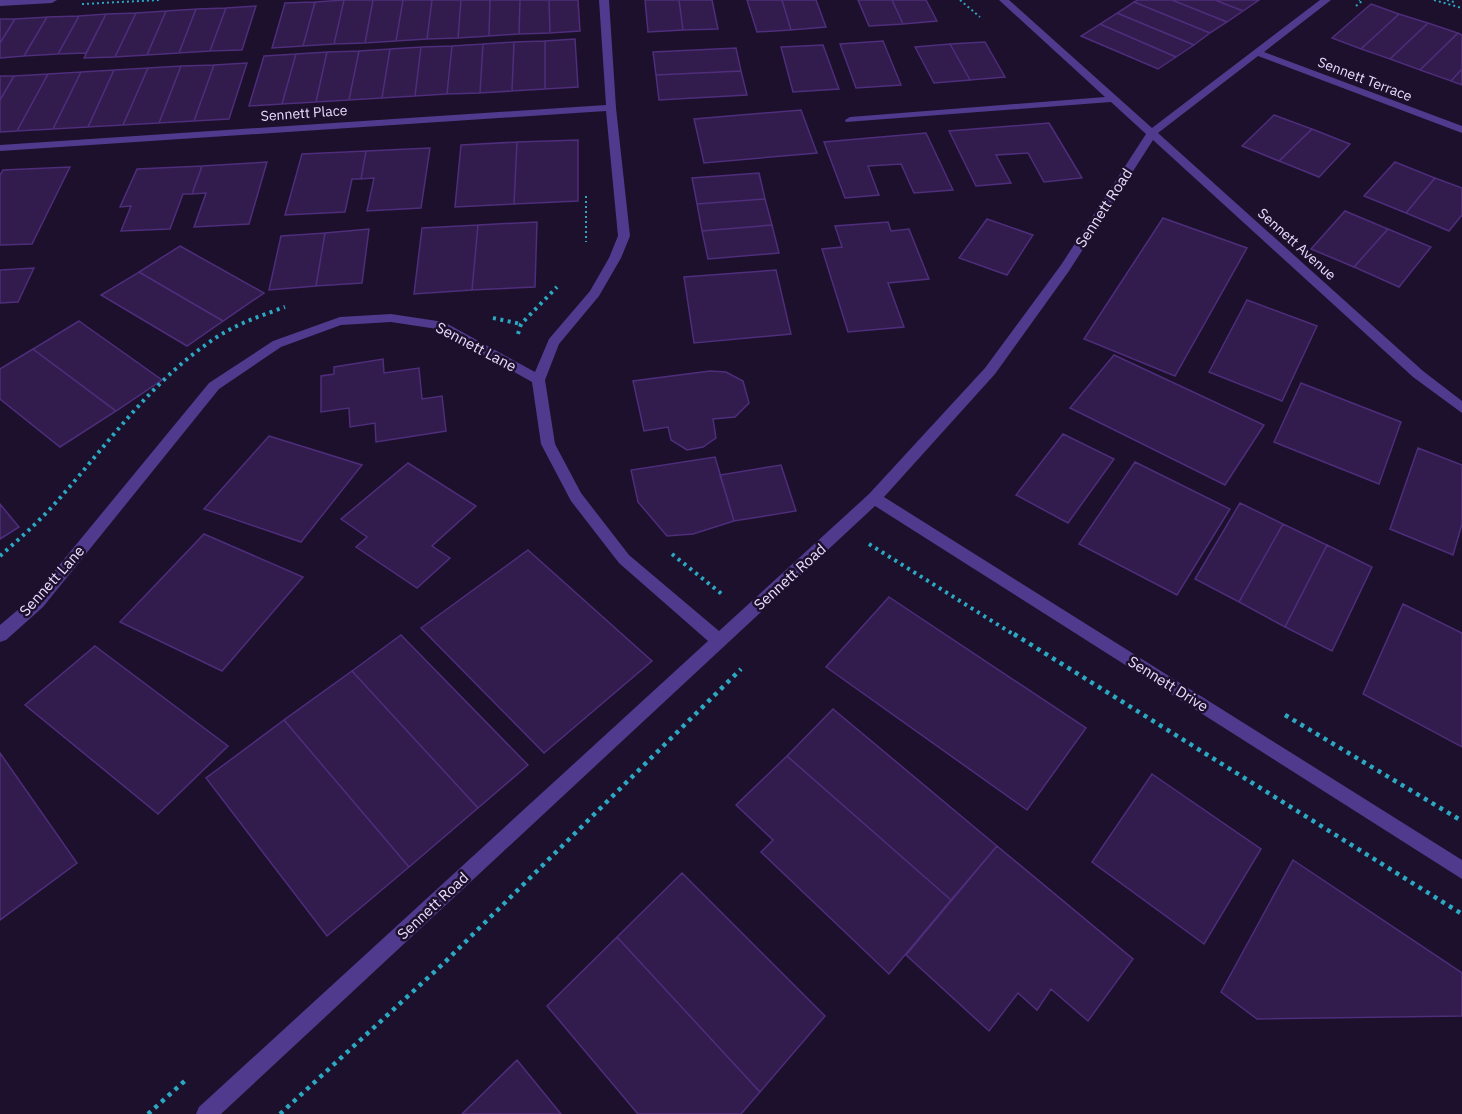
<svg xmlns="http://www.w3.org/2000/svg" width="1462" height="1114" font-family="'IBM Plex Sans',sans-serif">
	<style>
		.building { fill: #321c4e; stroke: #4e2d7b; stroke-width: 1.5 }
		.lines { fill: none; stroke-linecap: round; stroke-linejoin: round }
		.path-far2 { stroke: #2ca8c2; stroke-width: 2; stroke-dasharray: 2 3; stroke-linecap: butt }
		.path-far1 { stroke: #2ca8c2; stroke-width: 4; stroke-dasharray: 3 4.5; stroke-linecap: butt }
		.path { stroke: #2ca8c2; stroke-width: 4.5; stroke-dasharray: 4 5; stroke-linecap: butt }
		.minor { fill: #503a8d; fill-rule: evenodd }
		.labels { text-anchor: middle; stroke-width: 5; stroke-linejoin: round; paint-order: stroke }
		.far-street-label { font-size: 14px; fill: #e8dcff; stroke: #1c102c }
		.street-label { font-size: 15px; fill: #e8dcff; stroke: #1c102c }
	</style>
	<rect width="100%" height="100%" fill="#1c102c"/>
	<!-- building -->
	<path class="building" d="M 344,0 L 373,0 L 365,43 L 334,44 Z
		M 344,0 L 334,44 L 303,46 L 315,2 Z
		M 373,0 L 403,0 L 396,41 L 365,43 Z
		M 403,0 L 432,0 L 427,39 L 396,41 Z
		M 432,0 L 461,0 L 458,38 L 427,39 Z
		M 461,0 L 490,0 L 489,36 L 458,38 Z
		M 490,0 L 520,0 L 519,34 L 489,36 Z
		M 520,0 L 549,0 L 550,33 L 519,34 Z
		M 549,0 L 578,0 L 580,31 L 550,33 Z
		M 645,0 L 679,0 L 683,30 L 648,32 Z
		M 679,0 L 712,0 L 718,29 L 683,30 Z
		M 747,0 L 782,0 L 791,30 L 757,32 Z
		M 782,0 L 816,0 L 826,27 L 791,30 Z
		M 858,0 L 892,0 L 903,24 L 869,26 Z
		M 892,0 L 926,0 L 937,21 L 903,24 Z
		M 1138,0 L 1172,0 L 1227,22 L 1210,33 L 1134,2 Z
		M 1172,0 L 1215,0 L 1243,11 L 1227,22 Z
		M 1215,0 L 1259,0 L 1243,11 Z
		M 315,2 L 303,46 L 272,48 L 285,3 Z
		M 1134,2 L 1210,33 L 1194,45 L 1117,13 Z
		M 1371,4 L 1399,14 L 1361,49 L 1332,38 Z
		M 256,6 L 242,50 L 210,51 L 226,8 Z
		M 226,8 L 210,51 L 179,53 L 196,9 Z
		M 196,9 L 179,53 L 147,55 L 166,11 Z
		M 166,11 L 147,55 L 115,57 L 136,13 Z
		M 136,13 L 115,57 L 84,58 L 106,14 Z
		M 1117,13 L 1194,45 L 1176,57 L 1100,24 Z
		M 106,14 L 86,53 L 58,54 L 79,16 Z
		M 1399,14 L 1428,23 L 1390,59 L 1361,49 Z
		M 79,16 L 58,54 L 24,56 L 47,17 Z
		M 47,17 L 24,56 L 0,58 L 0,43 L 15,19 Z
		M 0,19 L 15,19 L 0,43 Z
		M 1428,23 L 1458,33 L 1420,70 L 1390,59 Z
		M 1100,24 L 1176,57 L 1158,69 L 1081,36 Z
		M 1458,33 L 1462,35 L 1462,69 L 1451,81 L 1420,70 Z
		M 575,39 L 578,87 L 545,89 L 545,41 Z
		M 545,41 L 545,89 L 512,91 L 514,42 Z
		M 883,41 L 901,85 L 856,88 L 840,44 Z
		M 514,42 L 512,91 L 480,93 L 483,44 Z
		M 985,42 L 1005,77 L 970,80 L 950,44 Z
		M 483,44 L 480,93 L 447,94 L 452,46 Z
		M 950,44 L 970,80 L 934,83 L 915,47 Z
		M 823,45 L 839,89 L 793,92 L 781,47 Z
		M 452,46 L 447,94 L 415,96 L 421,47 Z
		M 421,47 L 415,96 L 382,98 L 390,49 Z
		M 736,48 L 741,71 L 656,75 L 653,52 Z
		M 390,49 L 382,98 L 349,100 L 359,51 Z
		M 359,51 L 349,100 L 316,102 L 327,52 Z
		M 327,52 L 316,102 L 282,104 L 296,54 Z
		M 296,54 L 282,104 L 249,106 L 264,56 Z
		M 247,63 L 229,119 L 194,121 L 214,65 Z
		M 214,65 L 194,121 L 159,123 L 181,66 Z
		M 181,66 L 159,123 L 123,125 L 148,68 Z
		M 148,68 L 123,125 L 88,127 L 114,70 Z
		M 1462,69 L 1462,85 L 1451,81 Z
		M 114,70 L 88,127 L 53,129 L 81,72 Z
		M 741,71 L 747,95 L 659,100 L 656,75 Z
		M 81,72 L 53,129 L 17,131 L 48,74 Z
		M 48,74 L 17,131 L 0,132 L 0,100 L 14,76 Z
		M 0,76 L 14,76 L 0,100 Z
		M 801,110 L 817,153 L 704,163 L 694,119 Z
		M 1274,115 L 1312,129 L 1279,161 L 1242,146 Z
		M 1049,123 L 1082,178 L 1044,182 L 1028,153 L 996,155 L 1011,183 L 976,186 L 949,131 Z
		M 1312,129 L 1350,144 L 1319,177 L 1279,161 Z
		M 926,133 L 953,190 L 914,193 L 901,164 L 868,166 L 879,195 L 845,198 L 824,142 Z
		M 578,140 L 578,201 L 514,204 L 517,142 Z
		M 517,142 L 514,204 L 455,207 L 461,145 Z
		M 430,148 L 421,208 L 367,211 L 374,178 L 361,179 L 366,151 Z
		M 366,151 L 361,179 L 352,179 L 345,212 L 285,215 L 302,154 Z
		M 267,162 L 249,224 L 194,227 L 206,193 L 192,194 L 202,166 Z
		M 1395,162 L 1435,178 L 1406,213 L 1364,196 Z
		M 202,166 L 192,194 L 183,194 L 170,229 L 121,231 L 131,206 L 120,207 L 137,169 Z
		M 70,167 L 32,244 L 0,245 L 0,175 L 3,170 Z
		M 759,173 L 765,199 L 697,204 L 692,178 Z
		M 1435,178 L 1462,188 L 1462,215 L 1449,231 L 1406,213 Z
		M 765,199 L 772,225 L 702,231 L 697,204 Z
		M 1345,211 L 1388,229 L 1354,267 L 1311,249 Z
		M 1163,218 L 1247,248 L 1175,376 L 1084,339 Z
		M 987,219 L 1033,235 L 1007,275 L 959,258 Z
		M 537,222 L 535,287 L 472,290 L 478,225 Z
		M 888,222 L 891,231 L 909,229 L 929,279 L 888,283 L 904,327 L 848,332 L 822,249 L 842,247 L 835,226 Z
		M 478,225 L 472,290 L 414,294 L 422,228 Z
		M 772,225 L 779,253 L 708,259 L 702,231 Z
		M 369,229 L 362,283 L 316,286 L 325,233 Z
		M 1388,229 L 1431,247 L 1399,287 L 1354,267 Z
		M 325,233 L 316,286 L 269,290 L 281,236 Z
		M 180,246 L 264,293 L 223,321 L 139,272 Z
		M 34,268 L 18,302 L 0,303 L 0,270 Z
		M 776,270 L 791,334 L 694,343 L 684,277 Z
		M 139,272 L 223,321 L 187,346 L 101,295 Z
		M 1247,300 L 1317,326 L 1282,401 L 1209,372 Z
		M 79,321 L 162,380 L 116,411 L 33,349 Z
		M 33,349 L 116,411 L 60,447 L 0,399 L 0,369 Z
		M 1114,355 L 1264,425 L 1225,485 L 1070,408 Z
		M 383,359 L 384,373 L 419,368 L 422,399 L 442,396 L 446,431 L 376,442 L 375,423 L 350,427 L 349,408 L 321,412 L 321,376 L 334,374 L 334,367 Z
		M 710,371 L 726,372 L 743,381 L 749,403 L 735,417 L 713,419 L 716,438 L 703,447 L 687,450 L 671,440 L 668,427 L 644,431 L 633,381 Z
		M 1301,383 L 1401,422 L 1379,484 L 1274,442 Z
		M 1063,434 L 1114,459 L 1068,523 L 1016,495 Z
		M 269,436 L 362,465 L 301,542 L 204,509 Z
		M 1418,448 L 1462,465 L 1462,524 L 1453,555 L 1390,529 Z
		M 715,457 L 734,521 L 693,534 L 667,536 L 638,502 L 631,470 Z
		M 1135,462 L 1230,509 L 1177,595 L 1079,544 Z
		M 408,463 L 476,506 L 432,546 L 450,558 L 417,588 L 356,547 L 367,537 L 341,519 Z
		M 781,465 L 796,511 L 734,521 L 720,475 Z
		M 1240,503 L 1283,524 L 1239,602 L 1195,579 Z
		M 0,504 L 19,527 L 0,539 Z
		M 1283,524 L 1327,545 L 1285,627 L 1239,602 Z
		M 204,534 L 303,577 L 222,671 L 120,622 Z
		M 1327,545 L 1372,567 L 1332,651 L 1285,627 Z
		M 528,550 L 652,661 L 544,753 L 421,628 Z
		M 889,597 L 1086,728 L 1027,810 L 826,667 Z
		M 1403,604 L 1462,633 L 1462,747 L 1363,694 Z
		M 401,635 L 528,765 L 478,808 L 352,671 Z
		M 95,646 L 228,746 L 158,814 L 25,705 Z
		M 352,671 L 478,808 L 409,867 L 284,720 Z
		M 833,709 L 997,846 L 951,900 L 787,756 Z
		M 284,720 L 409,867 L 327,936 L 206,778 Z
		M 0,753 L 77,863 L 0,920 Z
		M 787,756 L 951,900 L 889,974 L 761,852 L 773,840 L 736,805 Z
		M 1152,774 L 1261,849 L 1204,944 L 1092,862 Z
		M 997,846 L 1133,959 L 1088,1021 L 1051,989 L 1037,1010 L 1018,993 L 989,1031 L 906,955 Z
		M 1293,860 L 1462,973 L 1462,1016 L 1257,1019 L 1221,992 Z
		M 682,873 L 825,1016 L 760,1092 L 617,937 Z
		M 617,937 L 760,1092 L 741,1114 L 638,1114 L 547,1006 Z
		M 517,1060 L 561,1114 L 462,1114 Z"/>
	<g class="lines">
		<!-- path-far2 -->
		<path class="path-far2" d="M 960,0 L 980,17
			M 1434,0 L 1462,8
			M 1447,0 L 1454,2 L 1455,0
			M 82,4 L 160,0
			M 1356,6 L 1362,1 L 1359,0
			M 586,196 L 586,242"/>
		<!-- path-far1 -->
		<path class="path-far1" d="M 493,318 L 521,324
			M 518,334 L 521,324 L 557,287
			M 869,544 L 1016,636
			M 672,554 L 723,595
			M 0,556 C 17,541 34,526 50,509 C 103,451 148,383 214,339 C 236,324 260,316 285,307"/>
		<!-- path -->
		<path class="path" d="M 1014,634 L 1462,914
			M 1285,715 L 1462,821
			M 148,1114 L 188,1078
			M 280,1114 L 445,962 L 741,669"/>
		<!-- minor -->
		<path class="minor" d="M 0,0 L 57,0 L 52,3 L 0,6 Z
			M 599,0 L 609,0 L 616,108 L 630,236 L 621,258 L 599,296 L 559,344 L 545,380 L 555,444 L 581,493 L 629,555 L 719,631 L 869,494 L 985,368 L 1061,265 L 1146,134 L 1111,102 L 846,122 L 845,120 L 850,117 L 1105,97 L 999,0 L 1009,0 L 1152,128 L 1320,0 L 1331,0 L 1264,52 L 1462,126 L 1462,133 L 1258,56 L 1158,133 L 1423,371 L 1462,401 L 1462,413 L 1413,377 L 1153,140 L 1069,271 L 995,374 L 884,497 L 1462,860 L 1462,879 L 875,506 L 221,1114 L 196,1114 L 199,1107 L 708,641 L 619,563 L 571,501 L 541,444 L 532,382 L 437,329 L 391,322 L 341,325 L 281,347 L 219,389 L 43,607 L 6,640 L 0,642 L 0,625 L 33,597 L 209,383 L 273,341 L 340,317 L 391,314 L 444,322 L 535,372 L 549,339 L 590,291 L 609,258 L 618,236 L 606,111 L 0,151 L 0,145 L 606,105 Z"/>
	</g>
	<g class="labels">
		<!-- far-street labels -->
		<g class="far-street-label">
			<text transform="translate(1365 79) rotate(21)" y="5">Sennett Terrace</text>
			<text transform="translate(304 113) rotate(-4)" y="5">Sennett Place</text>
			<text transform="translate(1297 244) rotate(42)" y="5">Sennett Avenue</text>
		</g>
		<!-- street labels -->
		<g class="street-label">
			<text transform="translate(1104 208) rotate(-57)" y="5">Sennett Road</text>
			<text transform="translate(476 347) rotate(28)" y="5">Sennett Lane</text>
			<text transform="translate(790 577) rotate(-42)" y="5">Sennett Road</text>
			<text transform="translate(52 581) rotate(-48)" y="5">Sennett Lane</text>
			<text transform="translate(1168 684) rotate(32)" y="5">Sennett Drive</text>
			<text transform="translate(433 906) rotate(-43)" y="5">Sennett Road</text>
		</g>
	</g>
</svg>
